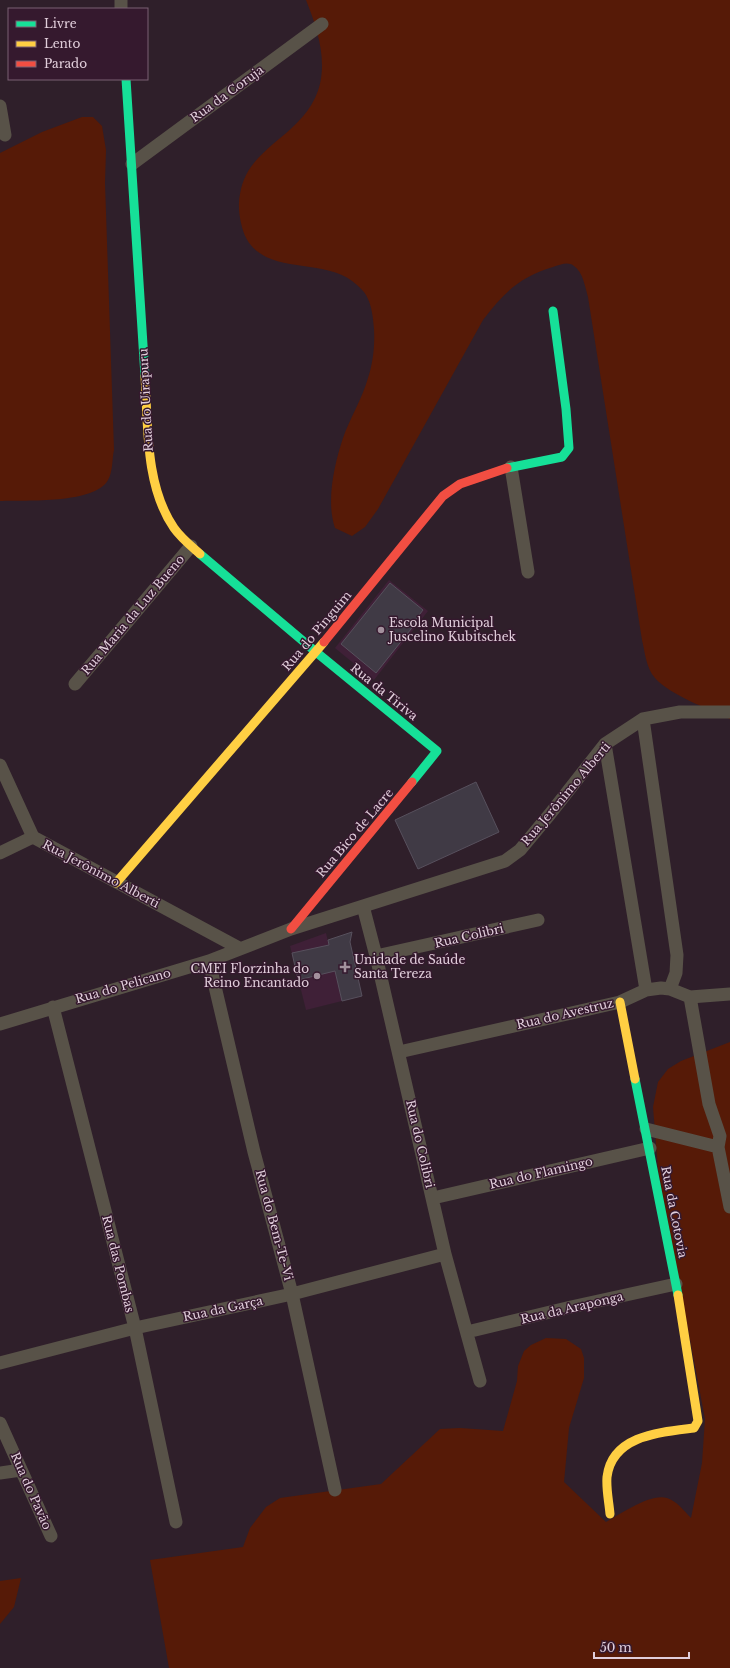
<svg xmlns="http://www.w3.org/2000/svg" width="730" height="1668" font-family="'Libre Baskerville',serif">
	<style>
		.built { fill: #3f2037 }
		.green { fill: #561a07 }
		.building { fill: #403a45; stroke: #57505d }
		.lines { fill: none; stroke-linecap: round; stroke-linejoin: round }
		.street { stroke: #585248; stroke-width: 13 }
		.fast { stroke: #16e098; stroke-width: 9 }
		.slow { stroke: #ffcf43; stroke-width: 9 }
		.jam { stroke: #f24e42; stroke-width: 9 }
		.poi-dot { fill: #a3919d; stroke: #35192e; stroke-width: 1.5 }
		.labels { text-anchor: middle; stroke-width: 3; stroke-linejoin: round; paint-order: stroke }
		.street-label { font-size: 12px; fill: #e1cedb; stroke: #35192e }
		.poi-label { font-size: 12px; fill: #e1cedb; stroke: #35192e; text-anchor: start }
	</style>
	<rect width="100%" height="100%" fill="#2f1f2a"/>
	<!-- built -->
	<path class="built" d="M 389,580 L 428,611 L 374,680 L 335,648 Z
		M 326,933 L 342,1001 L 306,1010 L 290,946 Z"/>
	<!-- green -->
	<path class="green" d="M 306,0 L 730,0 L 730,719 C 709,709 670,695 655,678 C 646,668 645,652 642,640 L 588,297 C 585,287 583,272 574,266 C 568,261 560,265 553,267 C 519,277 504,293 483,320 L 378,509 L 365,527 L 352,536 L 335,528 C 326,502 334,465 343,438 C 350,418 362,399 368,378 C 373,363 375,345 374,329 C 373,318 372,305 366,295 C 364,291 360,288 357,285 C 324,253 253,282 241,223 C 239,214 238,203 240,194 C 244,171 256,159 273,144 C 289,131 306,117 315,98 C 330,67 318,30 306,0 Z
		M 82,117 L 93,117 L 102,126 L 106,150 L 105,183 L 114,450 C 112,458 113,472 108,480 C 95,504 26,500 0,501 L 0,153 L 42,132 Z
		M 730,1042 L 730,1668 L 169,1668 L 150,1560 L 243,1547 L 250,1528 L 266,1507 L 280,1498 L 381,1484 L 440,1429 L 460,1428 L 503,1431 L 517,1381 L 518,1366 L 524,1351 L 531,1345 L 546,1338 L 566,1339 L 581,1349 L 584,1358 L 584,1378 L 569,1428 L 564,1482 L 606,1522 C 621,1514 650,1493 667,1498 C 677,1501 684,1511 691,1518 L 702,1463 L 705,1419 L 658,1169 L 653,1107 L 658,1082 L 668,1069 L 681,1061 Z
		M 21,1578 L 14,1607 L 0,1624 L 0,1581 Z"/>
	<!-- building -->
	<path class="building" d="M 390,583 L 423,610 L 413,623 L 415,624 L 376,673 L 341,644 Z
		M 476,782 L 499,832 L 418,869 L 395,820 Z
		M 352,932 L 350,942 L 362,996 L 342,1001 L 335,971 L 298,980 L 292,953 L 329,945 L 328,940 Z"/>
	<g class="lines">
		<!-- street -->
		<path class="street" d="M 121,0 L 121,9
			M 0,106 L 5,135
			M 132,164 L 322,24
			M 511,467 L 528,572
			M 75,684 L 191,546
			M 643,719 L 677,955 L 676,973 L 670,989
			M 605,744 L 646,990
			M 0,765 L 33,837 L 239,948
			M 0,853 L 33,837
			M 363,906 L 376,956 L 445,1254 L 480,1381
			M 376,956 L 538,920
			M 209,961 L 254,1152 L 292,1294 L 335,1490
			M 690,997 L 709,1104 L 720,1136 L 718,1147
			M 53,1007 L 135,1328 L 176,1522
			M 0,1024 L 209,961 L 291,929 L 505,861 L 520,850 L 550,814 L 605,744 L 643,719 L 680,712 L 730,712
			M 399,1052 L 620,1002 L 646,990 L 661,988 L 670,989 L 690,997 L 730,994
			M 646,1129 L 718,1147 L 730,1207
			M 433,1198 L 650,1148
			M 467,1332 L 571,1307 L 676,1284
			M 0,1363 L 135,1328 L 292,1294 L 445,1254
			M 0,1423 L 51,1536
			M 0,1473 L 21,1470"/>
		<!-- fast -->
		<path class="fast" d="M 126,79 L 145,376
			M 507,468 L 562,457 L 569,448 L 566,409 L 553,311
			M 200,554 L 316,652 L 437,751 L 412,782
			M 635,1079 L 678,1295"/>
		<!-- slow -->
		<path class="slow" d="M 145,376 C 148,425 145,486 174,528 C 181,538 191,546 200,554
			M 116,883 L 324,642
			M 620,1002 L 635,1079
			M 610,1514 C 609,1502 606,1489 607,1477 C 612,1435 661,1432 694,1428 L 698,1421 L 678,1295"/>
		<!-- jam -->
		<path class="jam" d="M 324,642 L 443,496 L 460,484 L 507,468
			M 291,929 L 412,782"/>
	</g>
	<!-- markers -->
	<g class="poi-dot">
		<circle cx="381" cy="630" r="4"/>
		<path d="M343 961h4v4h4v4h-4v4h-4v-4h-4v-4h4z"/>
		<circle cx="317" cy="976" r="4"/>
	</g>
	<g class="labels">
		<!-- street labels -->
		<g class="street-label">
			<text transform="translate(227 94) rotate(-36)" y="4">Rua da Coruja</text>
			<text transform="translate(146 400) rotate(-93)" y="4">Rua do Uirapuru</text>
			<text transform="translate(133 615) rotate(-50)" y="4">Rua Maria da Luz Bueno</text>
			<text transform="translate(317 631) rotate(-50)" y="4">Rua do Pinguim</text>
			<text transform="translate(384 692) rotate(39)" y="4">Rua da Tiriva</text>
			<text transform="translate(566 794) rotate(-50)" y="4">Rua Jerônimo Alberti</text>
			<text transform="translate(355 833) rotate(-50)" y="4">Rua Bico de Lacre</text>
			<text transform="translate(101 874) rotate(28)" y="4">Rua Jerônimo Alberti</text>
			<text transform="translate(469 936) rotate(-13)" y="4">Rua Colibri</text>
			<text transform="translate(123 986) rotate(-16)" y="4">Rua do Pelicano</text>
			<text transform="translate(565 1014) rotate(-13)" y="4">Rua do Avestruz</text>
			<text transform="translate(420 1144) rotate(77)" y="4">Rua do Colibri</text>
			<text transform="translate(541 1173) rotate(-13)" y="4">Rua do Flamingo</text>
			<text transform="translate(674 1212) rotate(79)" y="4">Rua da Cotovia</text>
			<text transform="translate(274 1225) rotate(75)" y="4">Rua do Bem-Te-Vi</text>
			<text transform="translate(118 1264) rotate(76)" y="4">Rua das Pombas</text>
			<text transform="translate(572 1308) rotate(-13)" y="4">Rua da Araponga</text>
			<text transform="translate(223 1309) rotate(-12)" y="4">Rua da Garça</text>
			<text transform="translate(31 1491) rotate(66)" y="4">Rua do Pavão</text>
		</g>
		<!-- poi labels -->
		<g class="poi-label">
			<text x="389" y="627">Escola Municipal<tspan x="389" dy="14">Juscelino Kubitschek</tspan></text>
			<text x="354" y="964">Unidade de Saúde<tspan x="354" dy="14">Santa Tereza</tspan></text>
			<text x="309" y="973" text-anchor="end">CMEI Florzinha do<tspan x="309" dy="14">Reino Encantado</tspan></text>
		</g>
	</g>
	<!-- legend -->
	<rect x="8" y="8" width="140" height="72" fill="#35192e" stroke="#7a6173"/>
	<rect x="16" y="21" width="20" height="6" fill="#16e098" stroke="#7a6173"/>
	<text x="44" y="28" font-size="12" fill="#e1cedb">Livre</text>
	<rect x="16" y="41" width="20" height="6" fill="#ffcf43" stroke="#7a6173"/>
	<text x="44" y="48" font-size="12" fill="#e1cedb">Lento</text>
	<rect x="16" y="61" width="20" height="6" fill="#f24e42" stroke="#7a6173"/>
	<text x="44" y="68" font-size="12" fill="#e1cedb">Parado</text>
	<!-- scale -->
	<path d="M594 1652v6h95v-6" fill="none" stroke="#e1cedb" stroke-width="2"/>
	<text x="600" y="1652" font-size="12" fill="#e1cedb" stroke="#35192e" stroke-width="3" paint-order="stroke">50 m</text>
</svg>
